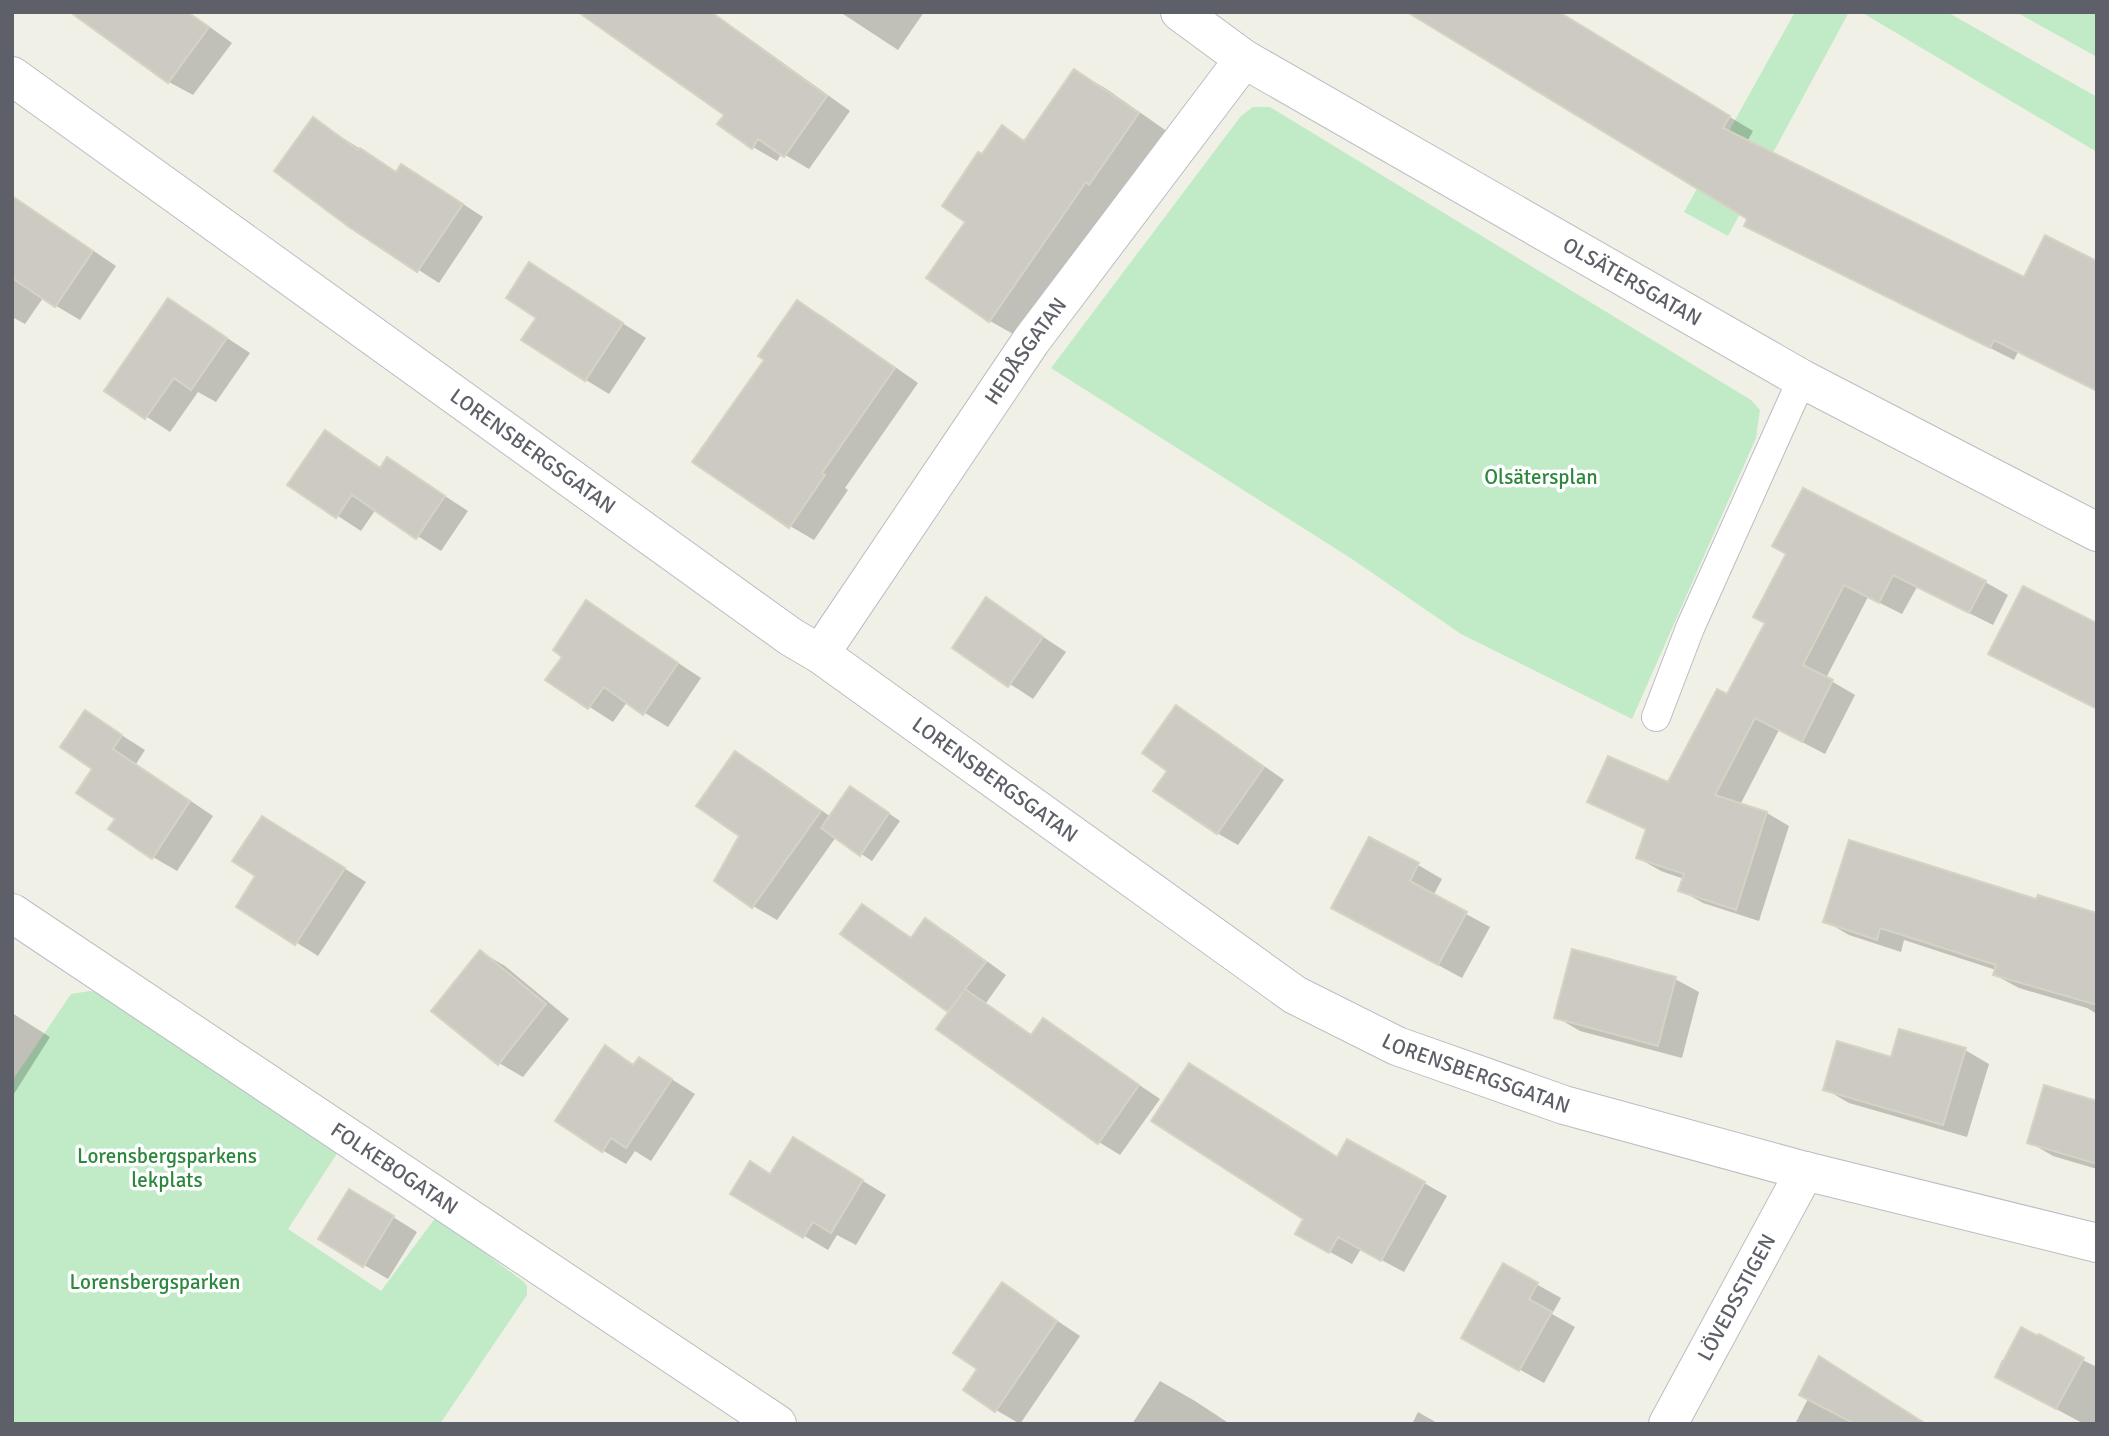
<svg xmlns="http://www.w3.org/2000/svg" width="2109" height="1436" font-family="Signika,sans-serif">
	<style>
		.green { fill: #c0ebc6 }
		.shadow { fill: #0003 }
		.building { fill: #cccac2; stroke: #d7d3c3; stroke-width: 2 }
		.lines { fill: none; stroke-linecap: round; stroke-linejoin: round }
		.service-casing { stroke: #babdc2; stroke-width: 30 }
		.minor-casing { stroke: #babdc2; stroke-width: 40 }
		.tertiary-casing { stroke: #babdc2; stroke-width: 40 }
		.service { stroke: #fff; stroke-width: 28 }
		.minor { stroke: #fff; stroke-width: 38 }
		.tertiary { stroke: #fff; stroke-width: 38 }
		.labels { text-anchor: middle; stroke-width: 7; stroke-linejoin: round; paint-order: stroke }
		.street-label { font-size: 21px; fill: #5d6068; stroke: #fff }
		.park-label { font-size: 21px; fill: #2d873d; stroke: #fff }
	</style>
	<rect width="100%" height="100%" fill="#f1f0e6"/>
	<!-- green -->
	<path class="green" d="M 1795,12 L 1849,12 L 1728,236 L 1684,212 Z
		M 1861,12 L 1947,12 L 2097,97 L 2097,152 Z
		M 2016,12 L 2097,12 L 2097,57 Z
		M 1253,107 L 1270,107 L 1751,400 L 1760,410 L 1756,438 L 1632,719 L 1461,634 L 1352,559 L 1051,368 L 1241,116 Z
		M 90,991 L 123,998 L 338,1152 L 288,1229 L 381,1291 L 436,1217 L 523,1281 L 527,1286 L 527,1295 L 440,1424 L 12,1424 L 12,1081 L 71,994 Z"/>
	<!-- shadow -->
	<path class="shadow" d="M 111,12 L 189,12 L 232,43 L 193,95 L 169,82 L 99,30 Z
		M 582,12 L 712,12 L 850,111 L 809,169 L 782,153 L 777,161 L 753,147 L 727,115 Z
		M 840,12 L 924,12 L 898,50 Z
		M 1556,12 L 1753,131 L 1747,142 L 2018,352 L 2014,360 L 1746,225 L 1750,219 Z
		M 1075,71 L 1105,88 L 1168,132 L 1020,338 L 990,321 L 928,278 L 967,221 L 982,157 L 1002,128 L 1026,141 Z
		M 313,119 L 398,173 L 423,178 L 483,217 L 439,283 L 350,226 Z
		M 12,196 L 116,266 L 80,320 L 43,298 L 25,324 L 12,317 Z
		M 529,264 L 646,338 L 609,394 L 586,380 Z
		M 169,300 L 250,353 L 216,402 L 198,392 L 170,432 L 106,390 Z
		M 798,302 L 822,316 L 918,383 L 845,488 L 848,490 L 814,540 L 790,526 L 766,359 Z
		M 326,432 L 382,468 L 388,459 L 468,511 L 441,551 L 376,509 L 361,531 L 289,484 Z
		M 1788,554 L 1985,582 L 2008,595 L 1993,625 L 1917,587 L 1902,614 L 1868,597 L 1826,678 L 1855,695 L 1825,754 L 1779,730 L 1740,805 L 1767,813 L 1789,826 L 1759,921 L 1703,903 L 1680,890 L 1684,879 L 1661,871 L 1638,858 L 1648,830 L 1589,801 L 1669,784 L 1728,697 L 1767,623 Z
		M 987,600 L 1066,652 L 1033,699 L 954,647 Z
		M 587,603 L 701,678 L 668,727 L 627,702 L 613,722 L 548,680 L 564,656 Z
		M 1177,707 L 1197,719 L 1284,780 L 1238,845 L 1217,833 L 1169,770 Z
		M 85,712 L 145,750 L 136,764 L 213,816 L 177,871 L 153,857 L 117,819 L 94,768 Z
		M 736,753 L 760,767 L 831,817 L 862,795 L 900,821 L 872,861 L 836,837 L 777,920 L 753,906 L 742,836 Z
		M 284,830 L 366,882 L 318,956 L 238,906 Z
		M 1418,865 L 1442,879 L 1433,896 L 1490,927 L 1462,978 L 1357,921 Z
		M 862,906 L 912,938 L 926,920 L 948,933 L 1006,975 L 986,1003 L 1032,1036 L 1043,1020 L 1160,1099 L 1120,1155 L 1099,1142 L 951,1012 L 843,934 Z
		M 1825,921 L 2097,927 L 2097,1014 L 2087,1008 L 2019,988 L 1995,975 L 1996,970 L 1904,940 L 1901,952 L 1849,935 Z
		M 481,952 L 505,966 L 569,1019 L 523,1077 L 499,1063 Z
		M 1675,979 L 1699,992 L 1682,1058 L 1580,1031 L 1556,1017 Z
		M 12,1013 L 50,1037 L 12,1097 Z
		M 605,1048 L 635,1065 L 640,1059 L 695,1094 L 651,1161 L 635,1151 L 626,1164 L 602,1150 Z
		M 1965,1050 L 1989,1064 L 1967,1137 L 1849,1103 L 1825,1089 L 1892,1059 Z
		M 2097,1103 L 2097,1169 L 2053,1156 L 2029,1142 Z
		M 817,1153 L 886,1195 L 856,1245 L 837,1235 L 828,1250 L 732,1193 Z
		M 1338,1159 L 1424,1183 L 1447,1196 L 1404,1272 L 1361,1249 L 1352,1264 L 1297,1234 Z
		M 374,1205 L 417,1232 L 388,1279 L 320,1239 Z
		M 1504,1266 L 1561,1298 L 1552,1314 L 1575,1327 L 1544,1383 L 1463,1338 Z
		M 1002,1284 L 1080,1336 L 1020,1424 L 996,1410 L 979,1369 Z
		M 2039,1339 L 2097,1367 L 2097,1424 L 2084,1424 L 1995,1376 L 2002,1360 L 2005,1361 Z
		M 1851,1377 L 1926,1424 L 1795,1424 L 1808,1399 Z
		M 1160,1381 L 1195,1401 L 1230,1424 L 1132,1424 Z
		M 1418,1412 L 1439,1424 L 1412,1424 Z"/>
	<!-- building -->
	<path class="building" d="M 70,12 L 187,12 L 209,27 L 168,83 Z
		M 578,12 L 711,12 L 827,96 L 784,157 L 758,139 L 752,149 L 717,124 L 724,115 Z
		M 1407,12 L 1559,12 L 1730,116 L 1723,128 L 2024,277 L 2045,235 L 2097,261 L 2097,391 L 1994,340 L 1990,348 L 1744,226 L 1747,219 Z
		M 1074,69 L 1139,113 L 1089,185 L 1086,182 L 989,322 L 926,278 L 965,222 L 942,206 L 978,152 L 982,154 L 1002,125 L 1024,141 Z
		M 313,117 L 358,150 L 360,148 L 396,172 L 401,164 L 463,204 L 417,272 L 349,227 L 274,171 Z
		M 12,196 L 93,251 L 55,307 L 12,278 Z
		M 529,262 L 623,323 L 585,381 L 521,340 L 536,318 L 506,298 Z
		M 168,298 L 227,338 L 191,390 L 174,378 L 145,419 L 104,391 Z
		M 797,300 L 895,368 L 822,473 L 825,475 L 789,528 L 692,462 L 764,360 L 758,356 Z
		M 325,430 L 380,468 L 387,457 L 445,496 L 416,539 L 352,495 L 336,518 L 287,485 Z
		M 1803,488 L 1986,581 L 1969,613 L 1893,575 L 1879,603 L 1844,585 L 1803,665 L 1833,680 L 1802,742 L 1755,718 L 1715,795 L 1767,812 L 1736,910 L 1678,891 L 1684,874 L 1636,858 L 1646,829 L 1587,802 L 1608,756 L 1668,782 L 1717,689 L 1727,694 L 1765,623 L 1753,617 L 1786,554 L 1772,546 Z
		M 2023,586 L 2097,623 L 2097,709 L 1988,654 Z
		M 986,597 L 1043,637 L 1008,687 L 952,648 Z
		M 586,600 L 678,663 L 643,715 L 604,687 L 588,709 L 545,680 L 562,657 L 553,650 Z
		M 1176,705 L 1264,767 L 1217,834 L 1153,791 L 1167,771 L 1142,753 Z
		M 85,710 L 122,735 L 113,749 L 190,801 L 152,859 L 108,829 L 115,819 L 76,793 L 92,769 L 60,747 Z
		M 735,751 L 821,811 L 752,908 L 714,881 L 739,836 L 696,806 Z
		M 850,786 L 889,813 L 860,856 L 821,828 Z
		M 262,816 L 345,868 L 295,945 L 236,907 L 255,876 L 232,861 Z
		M 1369,837 L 1419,863 L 1410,881 L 1467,912 L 1438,965 L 1331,908 Z
		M 1849,840 L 2036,899 L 2038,895 L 2097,913 L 2097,1005 L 1993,975 L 1996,965 L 1880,928 L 1877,940 L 1823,922 Z
		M 862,904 L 911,938 L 925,918 L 986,962 L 965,989 L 1031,1035 L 1043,1018 L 1139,1085 L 1098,1144 L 936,1029 L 963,992 L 948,1012 L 840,934 Z
		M 1572,949 L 1676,977 L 1658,1046 L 1554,1018 Z
		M 480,950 L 546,1004 L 498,1065 L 431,1011 Z
		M 1899,1029 L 1966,1048 L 1943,1125 L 1823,1090 L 1837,1041 L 1891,1057 Z
		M 605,1045 L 633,1065 L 639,1057 L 672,1079 L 626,1148 L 611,1138 L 602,1152 L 555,1121 Z
		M 1189,1063 L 1337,1157 L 1347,1139 L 1425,1182 L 1381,1261 L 1338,1237 L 1329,1253 L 1295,1234 L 1303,1219 L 1151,1121 Z
		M 2044,1085 L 2097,1101 L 2097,1164 L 2027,1143 Z
		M 793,1137 L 863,1180 L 831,1233 L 813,1222 L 803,1238 L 730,1194 L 750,1161 L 770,1174 Z
		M 349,1189 L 394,1216 L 363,1267 L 318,1239 Z
		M 1503,1263 L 1538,1283 L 1529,1299 L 1552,1312 L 1519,1371 L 1461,1338 Z
		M 1002,1282 L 1057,1321 L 995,1412 L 963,1390 L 977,1369 L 953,1353 Z
		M 2021,1327 L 2038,1336 L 2039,1334 L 2084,1358 L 2056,1409 L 1995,1377 Z
		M 1819,1356 L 1855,1379 L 1926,1424 L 1855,1424 L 1799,1395 Z"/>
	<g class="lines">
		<defs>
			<path id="service" d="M 1656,717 L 1690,628 L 1802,379"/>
			<g id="minor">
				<path id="s1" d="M 1180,12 L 1244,59 L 1802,379 L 2097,532"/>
				<path id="s2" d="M 12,76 L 791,637 L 820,654 L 1295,995 L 1397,1046 L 1564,1105 L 1805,1171 L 2097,1243"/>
				<path id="s3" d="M 820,654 L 1031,341 L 1244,59"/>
				<path id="s4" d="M 1668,1424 L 1805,1171"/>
			</g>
			<g id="tertiary">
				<path id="s5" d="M 12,913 L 777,1424"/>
			</g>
		</defs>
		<!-- service casing -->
		<use href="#service" class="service-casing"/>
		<!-- minor casing -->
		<use href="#minor" class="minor-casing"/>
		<!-- tertiary casing -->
		<use href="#tertiary" class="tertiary-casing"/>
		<!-- service -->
		<use href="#service" class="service"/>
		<!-- minor -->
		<use href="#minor" class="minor"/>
		<!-- tertiary -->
		<use href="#tertiary" class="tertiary"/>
	</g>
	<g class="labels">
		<!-- street labels -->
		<g class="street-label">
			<text dy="7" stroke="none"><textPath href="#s1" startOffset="527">OLSÄTERSGATAN</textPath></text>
			<text dy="7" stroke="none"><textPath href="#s3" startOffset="366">HEDÅSGATAN</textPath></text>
			<text dy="7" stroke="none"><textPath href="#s2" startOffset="642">LORENSBERGSGATAN</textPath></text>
			<text dy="7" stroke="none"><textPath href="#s2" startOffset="1209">LORENSBERGSGATAN</textPath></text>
			<text dy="7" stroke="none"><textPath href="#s2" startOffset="1776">LORENSBERGSGATAN</textPath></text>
			<text dy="7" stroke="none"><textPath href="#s5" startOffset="460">FOLKEBOGATAN</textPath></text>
			<text dy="7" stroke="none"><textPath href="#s4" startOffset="144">LÖVEDSSTIGEN</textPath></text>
		</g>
		<!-- park labels -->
		<g class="park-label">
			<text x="1541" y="484">Olsätersplan</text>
			<text x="167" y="1163">Lorensbergsparkens<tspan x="167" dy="24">lekplats</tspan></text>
			<text x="155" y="1289">Lorensbergsparken</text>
		</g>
	</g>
	<!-- border -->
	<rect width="2109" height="1436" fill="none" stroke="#5d6068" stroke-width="28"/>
</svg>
